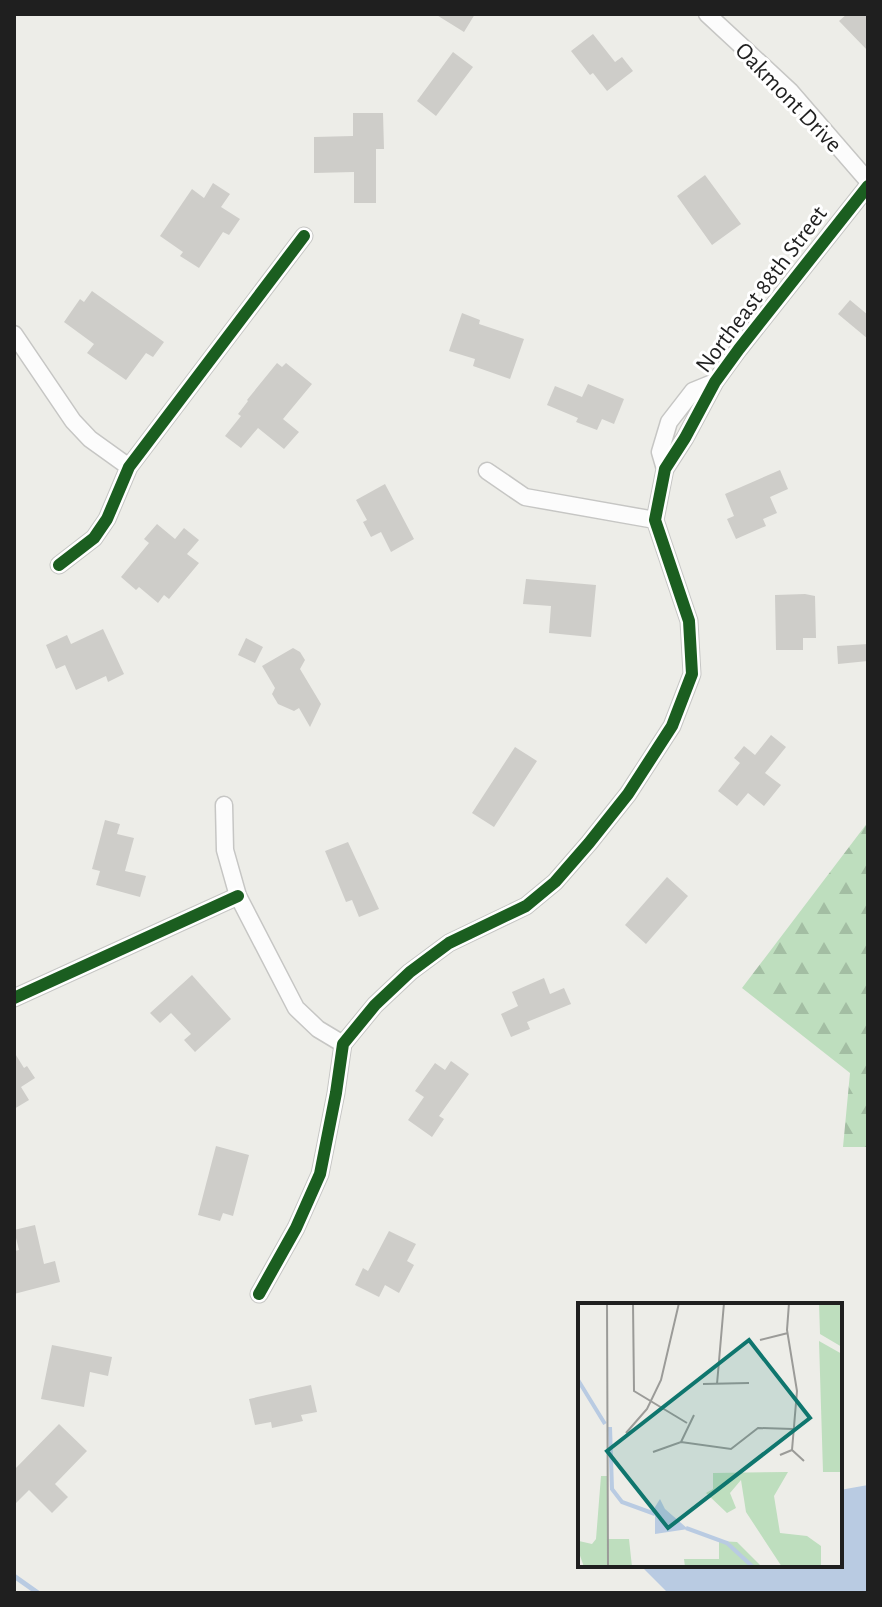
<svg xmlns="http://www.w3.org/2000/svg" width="882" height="1607" font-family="'Alegreya Sans',sans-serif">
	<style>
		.forest { fill: url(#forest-firs) }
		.water { fill: #b9cbe2 }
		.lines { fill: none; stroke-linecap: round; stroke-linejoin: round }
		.stream { stroke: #b9cbe2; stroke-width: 5 }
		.building { fill: #cecdc9 }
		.minor-casing { stroke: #c6c6c4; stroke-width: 19 }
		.minor { stroke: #fcfcfc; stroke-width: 16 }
		.cycleway-casing { stroke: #fff; stroke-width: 17 }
		.cycleway { stroke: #1b5e20; stroke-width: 12 }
		.labels { text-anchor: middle; stroke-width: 6; stroke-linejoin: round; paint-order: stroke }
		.street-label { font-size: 24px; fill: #1f1f1f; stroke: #fff }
		.inset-river { fill: none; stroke: #b9cbe2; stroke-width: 4 }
		.inset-road { fill: none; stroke: #9b9b98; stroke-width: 2 }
		.view { fill: #0f766e; fill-opacity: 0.15; stroke: #0f766e; stroke-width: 4 }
		.inset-edge { fill: none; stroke: #1f1f1f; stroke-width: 4 }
	</style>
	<defs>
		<pattern id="forest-firs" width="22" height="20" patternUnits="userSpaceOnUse" patternTransform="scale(2)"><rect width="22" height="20" fill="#bedebe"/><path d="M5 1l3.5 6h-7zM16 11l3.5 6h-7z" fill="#a3bea3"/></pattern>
	</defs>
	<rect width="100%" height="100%" fill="#edede8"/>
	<!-- forest -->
	<path class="forest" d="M 868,822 L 868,1147 L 843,1147 L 850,1073 L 742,988 Z"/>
	<!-- water -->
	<path class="water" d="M 868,1485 L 868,1593 L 668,1593 L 640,1565 L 840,1565 L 840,1490 Z"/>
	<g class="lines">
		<!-- stream -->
		<path class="stream" d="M 14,1576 L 38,1593"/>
	</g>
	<!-- building -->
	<path class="building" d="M 435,14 L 475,14 L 464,32 Z
		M 847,14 L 868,14 L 868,51 L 839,21 Z
		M 593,34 L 615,62 L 622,57 L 633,71 L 607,91 L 593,73 L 590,75 L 571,51 Z
		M 453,52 L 473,67 L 436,116 L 417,101 Z
		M 353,113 L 383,113 L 384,149 L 376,149 L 376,203 L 354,203 L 354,172 L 314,173 L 314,137 L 353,136 Z
		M 705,175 L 741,224 L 712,245 L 677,196 Z
		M 213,183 L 230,194 L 221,207 L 240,219 L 229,235 L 223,232 L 199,268 L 180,256 L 183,252 L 160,236 L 192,189 L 204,198 Z
		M 92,291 L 164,342 L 153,357 L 146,353 L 126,380 L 87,353 L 94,344 L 64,322 L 80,299 L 84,302 Z
		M 850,300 L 868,315 L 868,339 L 838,314 Z
		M 462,313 L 480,320 L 479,324 L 524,339 L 510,379 L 473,366 L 475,359 L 449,351 Z
		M 277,363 L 282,367 L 286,363 L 312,384 L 283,419 L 299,432 L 284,449 L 258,428 L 241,448 L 225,436 L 241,416 L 238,414 L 248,401 L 247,400 Z
		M 588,384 L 624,399 L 614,424 L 602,419 L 597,430 L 576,422 L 578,418 L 547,405 L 555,386 L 582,397 Z
		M 780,470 L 788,489 L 770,497 L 777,513 L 763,519 L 766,526 L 736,539 L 727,519 L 734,516 L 725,494 Z
		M 385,484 L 414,539 L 391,552 L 381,532 L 371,537 L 363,522 L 367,520 L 356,500 Z
		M 157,524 L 175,539 L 184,528 L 199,540 L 187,554 L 199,563 L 169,599 L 164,595 L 158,603 L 139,587 L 136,590 L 121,577 L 149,543 L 144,539 Z
		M 526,579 L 596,585 L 591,637 L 549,633 L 551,606 L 523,604 Z
		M 805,594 L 815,596 L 816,638 L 803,638 L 803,650 L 776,650 L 775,595 Z
		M 103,629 L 124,674 L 108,682 L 106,676 L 76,690 L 65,665 L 56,669 L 46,645 L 67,635 L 71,644 Z
		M 246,638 L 263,647 L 255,663 L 238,655 Z
		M 868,644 L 868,661 L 838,664 L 837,646 Z
		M 293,648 L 300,652 L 305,660 L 300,669 L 321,704 L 310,727 L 299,708 L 294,711 L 278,704 L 272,694 L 275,688 L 262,666 Z
		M 771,735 L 786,747 L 765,773 L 781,785 L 764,806 L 748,793 L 737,806 L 718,791 L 740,763 L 734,758 L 744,746 L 755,755 Z
		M 515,747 L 537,761 L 494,827 L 472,813 Z
		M 105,820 L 120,824 L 117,834 L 134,838 L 125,871 L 146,876 L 140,897 L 96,885 L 100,871 L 92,869 Z
		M 348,842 L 379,909 L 359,917 L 352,900 L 346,902 L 325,851 Z
		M 667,877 L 688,896 L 646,944 L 625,925 Z
		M 192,975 L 231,1019 L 195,1052 L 184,1040 L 191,1034 L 171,1013 L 160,1023 L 150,1013 Z
		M 544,978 L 550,994 L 564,988 L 571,1004 L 527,1022 L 530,1029 L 511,1037 L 501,1014 L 518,1006 L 512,992 Z
		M 14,1052 L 24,1068 L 27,1066 L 35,1078 L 21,1087 L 29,1100 L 14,1109 Z
		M 451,1061 L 469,1074 L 439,1116 L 444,1119 L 432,1137 L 408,1120 L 424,1097 L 415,1091 L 435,1063 L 445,1070 Z
		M 216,1146 L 249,1155 L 233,1216 L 223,1213 L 220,1221 L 198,1215 Z
		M 35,1225 L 44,1264 L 55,1261 L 60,1282 L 14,1294 L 14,1251 L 19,1250 L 14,1230 Z
		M 389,1231 L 416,1244 L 407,1261 L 414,1265 L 399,1293 L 385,1285 L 379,1297 L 355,1285 L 363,1268 L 368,1271 Z
		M 52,1345 L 112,1357 L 108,1376 L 90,1372 L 84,1407 L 41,1399 Z
		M 311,1385 L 317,1412 L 301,1415 L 303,1421 L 272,1428 L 271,1422 L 255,1425 L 249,1399 Z
		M 59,1424 L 87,1451 L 55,1484 L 68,1497 L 52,1513 L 29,1490 L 14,1505 L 14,1470 Z"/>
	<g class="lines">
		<defs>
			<path id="minor" d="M 707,14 L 790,91 L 868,181
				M 14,334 L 73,421 L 90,439 L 129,467
				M 665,469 L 660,452 L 669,422 L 693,391 L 715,382
				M 487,471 L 525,497 L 655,520
				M 59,565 L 94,538 L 107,519 L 129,467 L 304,236
				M 224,805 L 225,850 L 238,896 L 296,1008 L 318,1029 L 343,1044
				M 14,998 L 238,896
				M 259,1294 L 296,1228 L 320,1174 L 336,1093 L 343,1044 L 375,1005 L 410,972 L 449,943 L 526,906 L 555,882 L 589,843 L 628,794 L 672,726 L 692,674 L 689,621 L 655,520 L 665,469 L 685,438 L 715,382 L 739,349 L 868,186"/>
		</defs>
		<!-- minor casing -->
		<use href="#minor" class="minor-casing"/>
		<!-- minor -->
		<use href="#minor" class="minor"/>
		<defs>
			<path id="cycleway" d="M 59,565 L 94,538 L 107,519 L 129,467 L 304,236
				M 14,998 L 238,896
				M 259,1294 L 296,1228 L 320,1174 L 336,1093 L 343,1044 L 375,1005 L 410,972 L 449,943 L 526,906 L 555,882 L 589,843 L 628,794 L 672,726 L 692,674 L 689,621 L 655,520 L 665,469 L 685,438 L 715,382 L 739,349 L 868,186"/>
		</defs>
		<!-- cycleway casing -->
		<use href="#cycleway" class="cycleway-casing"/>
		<!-- cycleway -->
		<use href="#cycleway" class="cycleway"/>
	</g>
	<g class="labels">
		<!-- street labels -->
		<g class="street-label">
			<text transform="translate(789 97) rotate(46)" y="8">Oakmont Drive</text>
			<text transform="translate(761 289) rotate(-53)" y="8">Northeast 88th Street</text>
		</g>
	</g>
	<!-- overview -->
	<g transform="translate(578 1303)">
		<rect width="264" height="264" fill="#edede8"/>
		<path d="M 241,0 L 264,0 L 264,44 L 242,31 ZM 241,38 L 264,51 L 264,169 L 245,169 ZM 210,169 L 196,193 L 202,230 L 229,233 L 243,243 L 243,264 L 204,264 L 168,209 L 163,177 L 152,190 L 158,205 L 149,210 L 128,190 L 135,186 L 135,170 ZM 23,173 L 29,173 L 29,236 L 51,236 L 54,264 L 6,264 L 0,247 L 1,238 L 14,241 L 18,236 ZM 141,238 L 159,239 L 184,264 L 107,264 L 106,256 L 141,256 Z" fill="#bedebe"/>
		<path d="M 82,196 L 87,206 L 110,226 L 77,231 L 77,204 Z" fill="#b9cbe2"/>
		<path class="inset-river" d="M 0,77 L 27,121M 32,124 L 34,186 L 44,199 L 77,211M 108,225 L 149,240 L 175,264"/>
		<path class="inset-road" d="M 29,0 L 30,264M 55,0 L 56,88 L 109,120M 211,0 L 209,27 L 219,88 L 214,147M 182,37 L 210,30M 125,81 L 171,80M 139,81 L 146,0M 48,130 L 69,106 L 83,77 L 101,0M 103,139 L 116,112M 75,149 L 103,139 L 153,146 L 180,125 L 215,126M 202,152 L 214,147 L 226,158"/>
		<path class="view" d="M 171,37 L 232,115 L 90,225 L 29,148 Z"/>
		<rect width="264" height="264" class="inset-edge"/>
	</g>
	<!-- border -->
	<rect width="882" height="1607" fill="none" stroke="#1f1f1f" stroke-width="32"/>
</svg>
